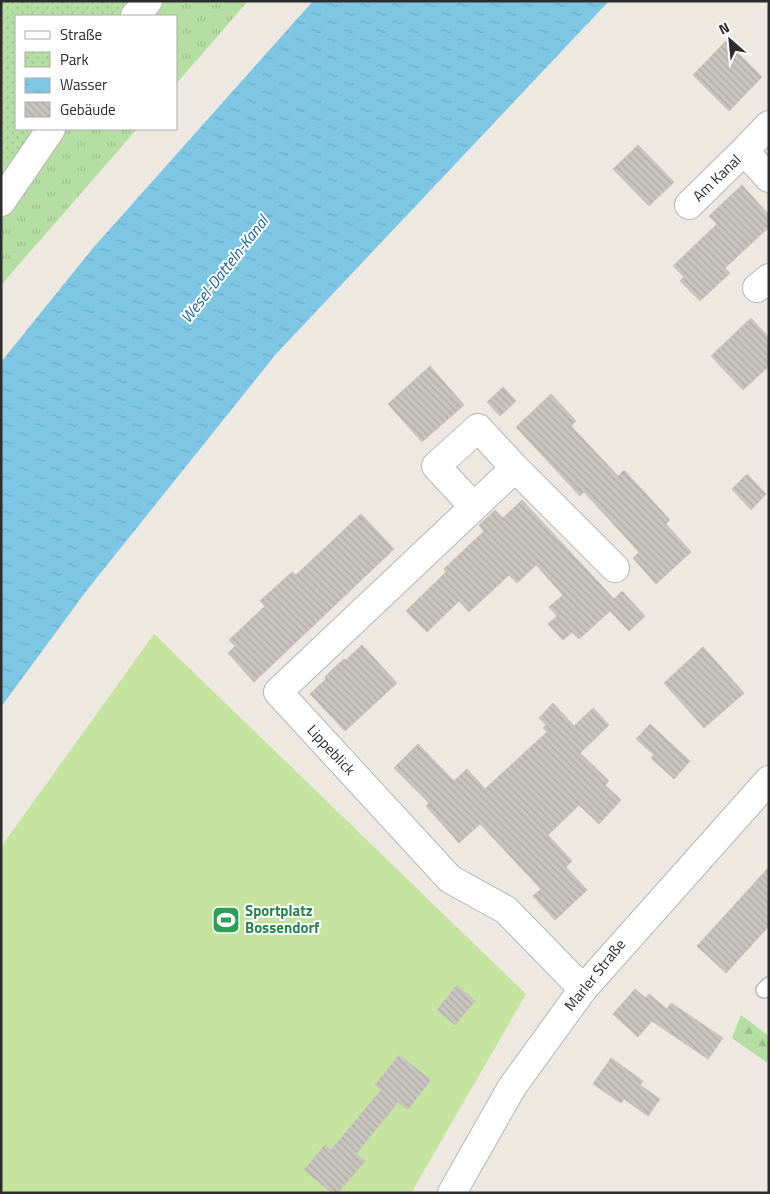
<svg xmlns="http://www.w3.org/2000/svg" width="770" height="1194" font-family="'Titillium Web',sans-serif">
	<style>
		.grass { fill: url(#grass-tufts) }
		.forest { fill: url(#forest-firs) }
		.park { fill: url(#park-dots) }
		.pitch { fill: #c5e49f }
		.water { fill: url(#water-ripples) }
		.building { fill: url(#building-back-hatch); stroke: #c8c3ba }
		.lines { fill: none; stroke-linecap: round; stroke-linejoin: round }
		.lane-casing { stroke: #b4b6be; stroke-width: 18 }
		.street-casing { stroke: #b4b6be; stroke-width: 30 }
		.secondary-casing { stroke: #b4b6be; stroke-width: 30 }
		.lane { stroke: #fff; stroke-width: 15 }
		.street { stroke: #fff; stroke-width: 28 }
		.secondary { stroke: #fff; stroke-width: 28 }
		.labels { text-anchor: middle; stroke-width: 4; stroke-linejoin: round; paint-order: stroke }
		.street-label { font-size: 15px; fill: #2c2c2c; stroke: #fff }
		.leisure-label { font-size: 15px; font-weight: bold; fill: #27864d; stroke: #fff; text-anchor: start }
		.water-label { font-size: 16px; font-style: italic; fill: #1a6793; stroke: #fff }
	</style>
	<defs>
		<pattern id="grass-tufts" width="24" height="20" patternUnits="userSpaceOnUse" patternTransform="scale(1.25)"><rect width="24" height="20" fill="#b5dea2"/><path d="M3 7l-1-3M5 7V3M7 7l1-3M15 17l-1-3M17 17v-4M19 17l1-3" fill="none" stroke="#9cbf8c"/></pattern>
		<pattern id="forest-firs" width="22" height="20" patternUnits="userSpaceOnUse" patternTransform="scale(1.25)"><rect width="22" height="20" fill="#b5dea2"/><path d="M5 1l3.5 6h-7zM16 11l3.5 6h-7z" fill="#9cbf8c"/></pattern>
		<pattern id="park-dots" width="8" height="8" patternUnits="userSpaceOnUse" patternTransform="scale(1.25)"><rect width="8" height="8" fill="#b5dea2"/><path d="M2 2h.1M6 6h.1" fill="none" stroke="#9cbf8c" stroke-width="1.8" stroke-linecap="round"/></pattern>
		<pattern id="water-ripples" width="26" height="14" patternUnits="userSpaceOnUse" patternTransform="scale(1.25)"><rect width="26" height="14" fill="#7ec7e4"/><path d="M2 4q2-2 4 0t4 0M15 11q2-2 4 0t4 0" fill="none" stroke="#6dabc4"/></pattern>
		<pattern id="building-back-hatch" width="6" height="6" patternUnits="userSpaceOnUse" patternTransform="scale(1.25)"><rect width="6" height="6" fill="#c8c4bf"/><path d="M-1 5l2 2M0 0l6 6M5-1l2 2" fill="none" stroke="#aca9a4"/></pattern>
	</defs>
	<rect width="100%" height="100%" fill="#ede8e0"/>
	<!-- grass -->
	<path class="grass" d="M159,1h89l-72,83v-68h-30z
		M60,129h77l-136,156v-65z"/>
	<!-- forest -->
	<path class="forest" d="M741,1015l28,21v28l-37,-26z"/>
	<!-- park -->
	<path class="park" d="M1,1h138l-12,15h-111v113h29l-44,66z"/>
	<!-- pitch -->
	<path class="pitch" d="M154,634l372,360 -115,199h-410v-346z"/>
	<!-- water -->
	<path class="water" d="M313,1h296l-333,353 -189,236 -86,117v-345l92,-114z"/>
	<!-- building -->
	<path class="building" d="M726,41l36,36 -33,34 -36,-36z
		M638,145l36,37 -25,24 -36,-37z
		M742,185l27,30v12l-44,41 5,5 -30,28 -20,-20 4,-4 -11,-11 44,-42 -8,-8z
		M751,318l18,20v28l-26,24 -32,-34z
		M430,366l34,39 -42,37 -34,-38z
		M503,387l13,14 -16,15 -13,-14z
		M551,394l25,27 -5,5 47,50 6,-6 46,50 -4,4 25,28 -35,32 -23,-26 6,-6 -55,-60 -4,4 -64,-69z
		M747,474l19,20 -15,16 -19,-21z
		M522,500l92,99 8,-8 23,25 -16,15 -19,-20 -31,28 -7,-7 -9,8 -15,-16 9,-8 -8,-9 14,-12 -27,-30 -19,18 -8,-8 -40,37 -10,-11 -32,31 -21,-21 40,-39 -2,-3 40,-38 -5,-6 16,-15 8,8z
		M361,514l33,35 -140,133 -26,-29 7,-7 -6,-6 36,-34 -5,-5 32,-29 4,3z
		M362,645l35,38 -52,48 -35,-37 16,-15 -1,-2 9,-9 10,-9 2,1z
		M703,647l41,46 -40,35 -40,-45z
		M553,703l21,23 19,-18 16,17 -29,28 29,28 -4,4 16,15 -22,24 -20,-19 -31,30 24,26 -6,6 21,23 -32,30 -22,-24 8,-7 -61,-65 -21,19 -33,-37 3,-3 -35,-35 24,-24 36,37 13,-12 18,20 62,-57 -4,-4 3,-3 -7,-7z
		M650,724l40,37 -16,18 -23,-21 3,-3 -18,-16z
		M769,867v59l-43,47 -29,-27z
		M457,985l18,16 -20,24 -18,-15z
		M635,989l11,9 3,-4 18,15 4,-6 52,35 -15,21 -56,-38 -14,16 -25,-23z
		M399,1055l32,25 -23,29 -10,-7 -42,52 9,7 -27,32h-6l-28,-23 21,-25 6,5 50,-60 -6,-5z
		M611,1058l32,23 -3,4 20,14 -12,17 -24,-17 -3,4 -28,-19z"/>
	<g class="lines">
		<defs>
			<path id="lane" d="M764,990l5,-5"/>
			<path id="street" d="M135,16l13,-15
				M769,125l-25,26 25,27
				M1,202l50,-73
				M689,205l55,-54
				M757,288l12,-10
				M473,506l-37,-40 42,-38 37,40
				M583,989l-77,-79 -56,-31 -172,-187 237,-224 100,100"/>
			<path id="secondary" d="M452,1193l60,-106 71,-98 186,-209"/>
		</defs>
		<!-- lane casing -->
		<use href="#lane" class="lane-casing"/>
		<!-- street casing -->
		<use href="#street" class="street-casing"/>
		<!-- secondary casing -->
		<use href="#secondary" class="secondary-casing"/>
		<!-- lane -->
		<use href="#lane" class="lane"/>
		<!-- street -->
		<use href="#street" class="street"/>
		<!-- secondary -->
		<use href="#secondary" class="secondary"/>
	</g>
	<!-- icons -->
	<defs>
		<symbol id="stadium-square" viewBox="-11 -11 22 22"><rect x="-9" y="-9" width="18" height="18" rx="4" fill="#2e9e5b" stroke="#fff"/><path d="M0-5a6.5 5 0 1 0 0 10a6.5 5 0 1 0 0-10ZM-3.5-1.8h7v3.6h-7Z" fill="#fff"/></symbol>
	</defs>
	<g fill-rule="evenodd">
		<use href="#stadium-square" x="210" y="904" width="32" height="32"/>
	</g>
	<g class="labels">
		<!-- street labels -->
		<g class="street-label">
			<text transform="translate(717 178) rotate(-44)" y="5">Am Kanal</text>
			<text transform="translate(331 750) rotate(47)" y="5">Lippeblick</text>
			<text transform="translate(595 975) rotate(-51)" y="5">Marler Straße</text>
		</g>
		<!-- leisure labels -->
		<g class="leisure-label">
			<text x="245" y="916">Sportplatz<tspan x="245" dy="17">Bossendorf</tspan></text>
		</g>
		<!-- water labels -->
		<g class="water-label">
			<text transform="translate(224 269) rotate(-52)" y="6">Wesel-Datteln-Kanal</text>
		</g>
	</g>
	<!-- border -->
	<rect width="770" height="1194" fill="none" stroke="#2c2c2c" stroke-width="5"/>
	<!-- legend -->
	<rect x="15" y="15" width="162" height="115" fill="#ffffff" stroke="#ababab"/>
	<rect x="25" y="31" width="25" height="8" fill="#ffffff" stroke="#ababab"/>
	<text x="60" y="40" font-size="15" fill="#2c2c2c">Straße</text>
	<rect x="25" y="52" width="25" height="15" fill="url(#park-dots)" stroke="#ababab"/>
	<text x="60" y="65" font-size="15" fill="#2c2c2c">Park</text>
	<rect x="25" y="78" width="25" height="15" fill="url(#water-ripples)" stroke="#ababab"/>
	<text x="60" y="90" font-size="15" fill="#2c2c2c">Wasser</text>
	<rect x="25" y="102" width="25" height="15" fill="url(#building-back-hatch)" stroke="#ababab"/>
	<text x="60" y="115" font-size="15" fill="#2c2c2c">Gebäude</text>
	<!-- north arrow -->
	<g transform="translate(730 40) rotate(333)" stroke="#ffffff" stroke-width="4" paint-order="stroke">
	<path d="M0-4L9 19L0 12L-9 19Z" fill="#2c2c2c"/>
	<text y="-8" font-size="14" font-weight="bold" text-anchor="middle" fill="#2c2c2c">N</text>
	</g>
</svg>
